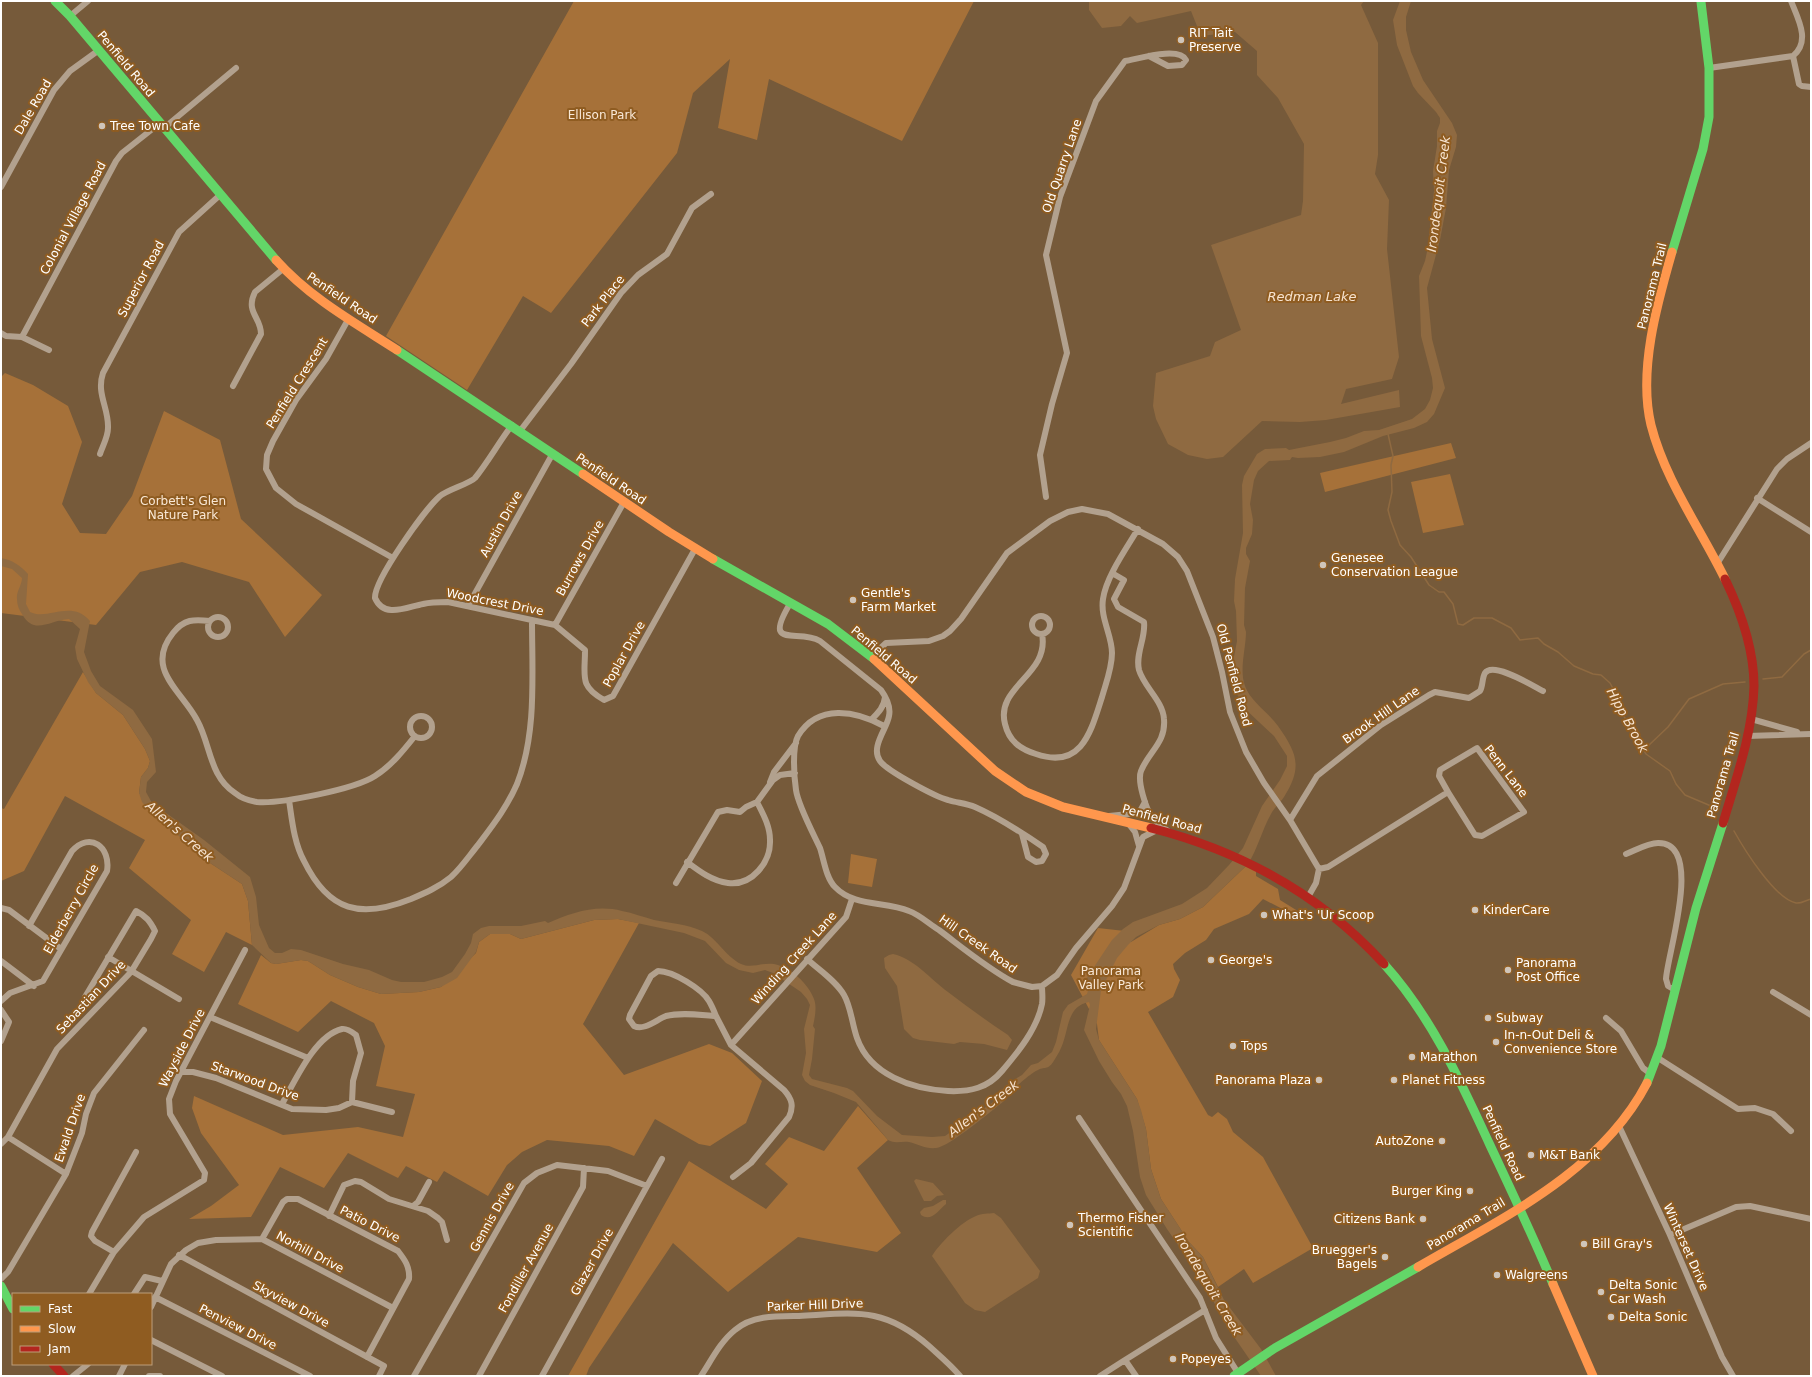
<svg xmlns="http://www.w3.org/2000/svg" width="1812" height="1377" font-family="'DejaVu Sans',sans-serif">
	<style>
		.green { fill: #a67139 }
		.water { fill: #8f6a41 }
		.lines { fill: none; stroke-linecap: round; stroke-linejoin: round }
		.stream { stroke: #8f6a41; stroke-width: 1.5 }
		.street { stroke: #b2a18e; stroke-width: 6 }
		.fast { stroke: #63d668; stroke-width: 9 }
		.slow { stroke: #ff974d; stroke-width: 9 }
		.jam { stroke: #b3261e; stroke-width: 9 }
		.poi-dot { fill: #cfc5ba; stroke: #8f5c21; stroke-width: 1.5 }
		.labels { text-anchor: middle; stroke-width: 4; stroke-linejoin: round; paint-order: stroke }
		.poi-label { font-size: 12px; fill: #fff; stroke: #8f5c21; text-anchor: start }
		.street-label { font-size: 12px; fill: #fff; stroke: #8f5c21 }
		.park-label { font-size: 12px; fill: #f9e8d6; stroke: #8f5c21 }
		.water-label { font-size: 13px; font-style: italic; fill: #f7e4d1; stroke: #8f5c21 }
	</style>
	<rect width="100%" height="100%" fill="#765a3a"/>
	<!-- green -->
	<path class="green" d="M574,1h400l-72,140 -133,-62 -12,61 -39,-12 12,-69 -37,34 -16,60 -126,160 -28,-17 -56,94 -81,-54z
		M5,373l28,12 35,21 14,36 -20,62 18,29 26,1 26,-38 32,-85 56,29 21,79 81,76 -37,42 -36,-55 -67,-20 -42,10 -44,53 -95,-12v-236z
		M1451,443l5,15 -131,34 -5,-19z
		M1450,474l14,51 -41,8 -12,-51z
		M83,672l13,21 27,22 22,34 5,12 -2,7 -7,9 -2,16 65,66 38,25 6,17 4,44 -26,-13 -22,40 -32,-18 19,-34 -62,-52 16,-28 -80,-44 -41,75 -23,10v-73l3,1z
		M851,854l26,5 -5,28 -24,-4z
		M1246,866l10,5v5l22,13 2,11 21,13 -7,2 -31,-16 -14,15 -35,15 -8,11 -21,13 -12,11 1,5 6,11 -7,17 -25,15 60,103 4,2 6,-5 9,7 6,13 30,25 50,91 -60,35 -9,-14 -26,18 -15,-30 -14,-15 -28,-43 -10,-30 -5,-40 -9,-30 -38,-59 -2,-16 -26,-49 27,-47 27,3 6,11 28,-17 21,-6 23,-12z
		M618,919l21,4 -56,101 41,51 85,-31 23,9 30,28 -16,42 -36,23 -11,-2 -44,-25 -21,37 -25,-10 -62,-6 -25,12 -15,13 -19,31 -44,-25 -7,11 -31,-16 -8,12 -50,-25 -24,35 -44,-21 -29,50 -62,2 22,-13 28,-21 -38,-52 -9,-25 2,-12 89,39 75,-8 45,10 12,-43 -39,-8 9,-40 -11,-23 -43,-22 -33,31 -60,-28 23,-49 10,8 5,1 25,-4 7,1 22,14 28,12 23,7 38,-2 22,-5 35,-34 3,-11 11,-8h20l11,5 73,-19z
		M858,1106l30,34 -31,28 44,65 -24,19 -79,-15 -70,55 -55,-49 -84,125 -3,8h-18l121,-215 77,48 22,-25 -23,-20 24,-27 35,14z"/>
	<!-- water -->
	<path class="water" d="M1089,1h275l-3,4 17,38v112l-3,19 14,26 -2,49 12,108 -7,22 -46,10 -5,15 58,-14 1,17 -74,13 -26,2 -38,-1 -39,36 -16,2 -19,-4 -20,-11 -12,-25 -3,-13 3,-33 54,-17 5,-14 26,-12 -30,-85 90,-30 2,-14 1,-57 -26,-46 -21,-23v-24l-22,-19 -34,4 -10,-25 -54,12 -7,-7 -9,10 -19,2 -13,-18z
		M1400,1h11l-5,16v13l5,22 12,28 29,43 5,12 -1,12 -7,23 -3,38 -6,32 -13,48 5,51 13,49 -11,26 -7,8 -13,6 -31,8 -39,16 -24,5 -22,1 -6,-1 -2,3 -21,1 -11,10 -4,9 -4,24 3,16 -1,14 -6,14v6l4,7 -5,27 -1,37 2,7c0,16 -7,38 -1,54 6,16 23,26 33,40 19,27 25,41 6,71 -4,6 -10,11 -13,17 -9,16 -13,34 -23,50l-45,43 -23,12 -21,6 -23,12 -8,8 -11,13 -16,32 -5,39 3,11 38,59 4,11 5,19 5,40 10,30 28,43 14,15 21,43 37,49 15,27h-15l-33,-48 -29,-53 -32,-46 -21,-34 -6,-18 -7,-46 -6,-25 -6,-12 -9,-12 -13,-21 -15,-31 6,-25 -1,-3c-21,4 -20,24 -26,41 -2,6 -5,11 -8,16 -7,12 -9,7 -17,11 -9,4 -30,23 -34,31 -13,10 -55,46 -68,47 -11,1 -18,-4 -27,-6 -8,-1 -14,2 -21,-2l-32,-38 -22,-9 -24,-8 -5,-4 -3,-6 4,-22 -2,-24 6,-24 -3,-6 -6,-7 -28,-19 -8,-3 -12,3 -14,-3 -13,-7 -21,-22 -21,-8 -66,-14 -24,1 -73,19 -11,-5h-20l-11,8 -3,10 -19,26 -16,9 -22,5 -38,2 -23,-7 -28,-12 -22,-14 -7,-1 -25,4 -5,-1 -19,-18 -4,-44 -6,-17 -38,-25 -15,-15 -32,-25 -15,-17 -3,-9 2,-16 7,-9 2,-7 -5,-12 -22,-34 -27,-22 -8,-11 -11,-23 -2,-12 5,-18 -11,-10c-19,1 -35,17 -47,-5 -3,-4 -5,-9 -5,-15 -1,-7 5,-14 5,-21l-10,-9 -11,-3v-8c11,2 19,7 27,16l-2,30 4,8c18,9 41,-13 60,9l-6,31 7,19 9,15 33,24 19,29 4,33 -9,10 -1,10 6,11 52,37 46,37 6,20 3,28 10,23 6,5h7l9,-4 10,1 42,14 26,6 23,10 9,2h23l18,-5 10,-5 13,-18 6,-11 2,-9 8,-6 8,-2h32l24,-5 3,2c23,-10 48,-19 74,-12 11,2 21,6 32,9 15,3 33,4 48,11 15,7 23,25 39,33 11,5 21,-2 33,0 16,3 34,19 40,35 3,8 1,18 -1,27l2,3 -3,30 -3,16 3,4 35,9 6,3 24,25 25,19 30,2 13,-1 51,-36 7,-11 9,-8 10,-6 9,-10 7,-2 14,-11 4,-10 7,-30 5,-7 19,-11 2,-7 -3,-8 26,-39 11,-11 10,-7 49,-18 25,-16 22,-23 14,-17 19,-42 18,-26 7,-14v-10l-13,-20 -31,-29 -6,-13 -3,-12v-25l3,-16 -1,-30 -2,-10 1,-22 8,-46 -1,-48 2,-9 13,-22 8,-5 21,-1 3,2 41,-8 16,-4 18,-7 15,-1 33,-11 13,-10 5,-9 3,-12 -1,-10 -11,-42 -2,-60 6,-15 3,-14 6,-56 -1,-20 4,-25v-15l3,-8v-5l-4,-6 -18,-19 -5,-7 -16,-41 -4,-25z
		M893,954c22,5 37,25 55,38 20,15 40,30 60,43l4,5 -5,10 -23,-6 -24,-2 -6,2 -34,-4 -7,-2 -9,-9 -7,-43 -12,-18 -1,-10 5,-3z
		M916,1179l17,4 11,12 -7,1 -6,5h-7l-10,-20z
		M943,1200h3v4c-8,7 -15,18 -25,11l-1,-3 4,-4 9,-2z
		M994,1213l7,5 39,53 -2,7 -53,34 -10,-2 -10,-7 -33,-47c7,-12 30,-35 44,-40 6,-3 12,-2 18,-3z"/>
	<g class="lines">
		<!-- stream -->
		<path class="stream" d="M1388,434l5,22 -2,9 1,27 -4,18 3,11 9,24 11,12 18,28 10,7h5l9,12 5,20 5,1 11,-7h18l19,10 9,12 18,-2 6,6 14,8 16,14 19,8 8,1 9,8 6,11 4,16 8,13 6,3 6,11 3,12 3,5 24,17 6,13 9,11 26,11
			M1763,679l19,-2 22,-23 7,-4
			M1643,749l5,-3 20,-19 21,-28 34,-15 22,-2
			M1734,831c10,18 41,68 62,72 5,1 10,-3 15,-4"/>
		<!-- street -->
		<path class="street" d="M70,16l18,-15
			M1793,56l6,28 3,2 9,1
			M1709,68l84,-12c18,-15 5,-37 -2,-55
			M164,128l72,-60
			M1,187l53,-97 16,-19 29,-21
			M349,318l-23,41 -30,41 -23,41 -6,14 -1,14 10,19 20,16 97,54
			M1,333l5,3 16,1 27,13
			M22,337l94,-176 6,-8 38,-30
			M233,386l28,-52c0,-17 -16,-22 -6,-42l28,-23
			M512,425c-13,17 -24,37 -37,53 -6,6 -26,11 -35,18 -15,13 -66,84 -65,102 9,21 32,9 48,6 8,-2 16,-2 25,-2l107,23 30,25c0,27 -6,36 19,50l9,-4 82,-147
			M520,431l51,-67 50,-71 17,-18 29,-21 25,-46 19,-14
			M100,454c3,-9 8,-17 8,-26 1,-20 -12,-34 -5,-55l76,-141 41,-37
			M1046,497l-6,-42 12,-51 15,-51 -21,-98 14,-58 36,-96 29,-40c13,-2 54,-15 61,-1l-4,5 -14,1 -19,-10
			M1757,498l54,34
			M1717,564l60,-95 10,-10 24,-16
			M1112,573l12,7 -10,19 4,8 26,15c2,16 -9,32 -5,48 5,17 24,31 25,49 2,24 -15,32 -23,52 -4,10 5,38 11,46 4,6 11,10 16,14
			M791,602c-30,49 7,26 29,39l61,49c5,7 10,17 8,26 -2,13 -19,31 -9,45 7,10 56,36 68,39 9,3 18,3 27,7 23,10 46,25 68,40l3,7 -4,7 -6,1 -8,-5 -6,-23
			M468,606l85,-153
			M1032 625a9 9 0 1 1 18 0a9 9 0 1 1-18 0Z
			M208 627a10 10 0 1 1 20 0a10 10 0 1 1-20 0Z
			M210,621c-16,-2 -26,-2 -37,12 -29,36 9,58 24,87 14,25 12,56 38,73 6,5 15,8 22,9 24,2 98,-13 118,-26 16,-10 28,-25 40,-40
			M555,625l69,-123
			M1042,634c8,41 -47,52 -37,90 4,17 15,25 31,30 46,16 55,-23 66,-57 4,-14 10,-29 10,-44 0,-18 -12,-35 -9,-54 3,-22 23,-50 35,-70
			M871,657l15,-14 43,-2 14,-5 7,-5 11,-12 46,-66 43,-32 18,-9 14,-3 26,5 55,30 15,13 9,14 26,66 9,35 8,40 16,40 18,31 26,37 29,49 -3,14 -8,14
			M410 727a11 11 0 1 1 22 0a11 11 0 1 1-22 0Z
			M1751,719l46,13
			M871,720c8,-8 13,-13 14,-23
			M884,726c-28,-15 -66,-23 -86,10 -6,11 -4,41 -2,54 2,15 17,43 24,58 4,12 6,30 15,39 19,20 50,14 74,24 11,4 20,13 30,19 24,18 48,38 74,52l19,5 10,-1 15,-11 19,-27 36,-42 12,-18 19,-51 14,-7
			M1747,736l64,-2
			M770,782l4,-10 22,-29
			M289,800c3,20 5,43 15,61 25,51 57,58 107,38 14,-6 28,-12 40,-22 10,-9 18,-21 27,-32 15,-20 29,-38 39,-61 20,-51 15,-110 15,-164
			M1109,816l30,-3 6,-11
			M1290,820l27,-44 64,-51 48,-30 6,-3 34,6 11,-7c3,-5 2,-13 5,-18 8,-12 48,13 58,18
			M1128,823l7,9 4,14
			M1626,854c10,-4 22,-11 32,-11 47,-1 9,112 8,136l2,7 7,4
			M687,862c12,9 25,19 41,21 24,3 43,-21 42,-43 0,-14 -7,-26 -13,-38
			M1319,869l9,-2 120,-75 27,43 7,1 42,-24 -47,-64 -37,22 -1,6 9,16
			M676,883l42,-71 9,-2 13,2 6,-5 11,-5 16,-22 7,-5 15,-2
			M1,908l8,2 52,39
			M108,957l71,42
			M807,959c12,11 29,22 37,36 7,12 8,29 13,43 13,37 55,51 91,53 22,1 40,-3 54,-20 16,-19 35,-42 40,-67 1,-6 0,-12 0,-18
			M1,961l33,25
			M658,971c15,0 44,18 51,30 3,5 5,10 7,15 -16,-1 -35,-4 -50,0 -10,4 -22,15 -32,10l-5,-7 1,-4 21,-39z
			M1773,992l38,23
			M1,1001l9,-8 33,-12 64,-110c4,-24 -17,-40 -35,-20l-43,75
			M1,1010l8,12 -8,19
			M716,1016l15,29 53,45c8,9 10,16 5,27l-38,46 -18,14
			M210,1017l98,41
			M1606,1018l15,13 22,37 8,6
			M731,1045l115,-128 6,-18
			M1658,1058l80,51 17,-1 18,6 18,17
			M181,1072h12l23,6 76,31 34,1 13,-2 13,-6 40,10
			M282,1104c12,-21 33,-69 60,-75 5,-1 10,3 14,6l5,18 -8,28 -1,21
			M1079,1118l121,180 16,40 22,35
			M1619,1126l51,109 52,122 11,19
			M8,1137l58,37
			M1,1144l7,-7 49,-88 74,-77 20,-33 4,-8c-5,-10 -9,-15 -19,-20l-51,86
			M413,1206l5,-4 11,-20
			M329,1216l15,-31 11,-4 6,1 28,17 39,12 10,7 4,4 5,18
			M1670,1235l66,-28 14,-1 61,13
			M262,1239l21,-37 4,-3h11l100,52c7,9 12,16 11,28l-42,78
			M114,1252l-19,-11 -4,-5 1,-4 44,-80
			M179,1255l205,111 -5,10
			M1,1279l7,-7 58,-98 16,-41 4,-19 8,-21 50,-63
			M89,1294l25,-42 30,-35 60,-37 1,-7 -35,-59 -1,-15 7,-18 69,-131
			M134,1294l11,-17 17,4
			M155,1297l155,79
			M151,1307l20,-43 15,-14 12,-7 18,-3 46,-1 131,69
			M151,1340l71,36
			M1125,1360l80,-50
			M73,1376l15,-12
			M119,1376l6,-12
			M149,1376h11
			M414,1376l110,-193 13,-10 20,-8 51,6 39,15
			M479,1376l104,-189 1,-19
			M542,1376l120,-217
			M701,1376c10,-15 19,-34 34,-46 17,-15 42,-14 64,-14 56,-3 84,-10 130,30 11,10 22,19 31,30
			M1100,1376l25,-16 11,16"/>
		<!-- fast -->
		<path class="fast" d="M55,1l15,15 206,244
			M1672,252l31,-103 6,-32v-49l-8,-66
			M397,350l186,124
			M713,559l115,65 46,35
			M1384,964c47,52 76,116 105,179 22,47 44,93 64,141
			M1647,1083l14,-37 35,-138 27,-85
			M1,1286l12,23
			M1234,1376l41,-28 143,-81"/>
		<!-- slow -->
		<path class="slow" d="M1672,252c-15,52 -34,119 -21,173 14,55 49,103 74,154
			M276,260c34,38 79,63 121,90
			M583,474l86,58 44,27
			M874,659l121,112 31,21 37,15 88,21
			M1418,1267c84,-49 182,-94 229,-184
			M1553,1284l40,92"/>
		<!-- jam -->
		<path class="jam" d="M1723,823c13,-44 30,-91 31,-137 0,-37 -13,-74 -29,-107
			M1151,828c90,23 170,67 233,136
			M53,1364l11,12"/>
	</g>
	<!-- markers -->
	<g class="poi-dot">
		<circle cx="1181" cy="40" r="4"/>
		<circle cx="102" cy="126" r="4"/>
		<circle cx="1323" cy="565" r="4"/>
		<circle cx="853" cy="600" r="4"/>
		<circle cx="1475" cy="910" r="4"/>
		<circle cx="1264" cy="915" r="4"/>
		<circle cx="1211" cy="960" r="4"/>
		<circle cx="1508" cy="970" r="4"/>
		<circle cx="1488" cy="1018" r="4"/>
		<circle cx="1496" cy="1042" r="4"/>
		<circle cx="1233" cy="1046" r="4"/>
		<circle cx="1412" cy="1057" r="4"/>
		<circle cx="1319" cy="1080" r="4"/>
		<circle cx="1394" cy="1080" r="4"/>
		<circle cx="1442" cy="1141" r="4"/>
		<circle cx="1531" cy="1155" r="4"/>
		<circle cx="1470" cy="1191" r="4"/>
		<circle cx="1423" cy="1219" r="4"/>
		<circle cx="1070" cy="1225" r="4"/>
		<circle cx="1584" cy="1244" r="4"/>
		<circle cx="1385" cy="1257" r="4"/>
		<circle cx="1497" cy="1275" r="4"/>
		<circle cx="1601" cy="1292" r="4"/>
		<circle cx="1611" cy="1317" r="4"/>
		<circle cx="1173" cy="1359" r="4"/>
	</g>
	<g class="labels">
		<!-- poi labels -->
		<g class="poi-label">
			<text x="1189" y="37">RIT Tait<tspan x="1189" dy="14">Preserve</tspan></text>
			<text x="110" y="130">Tree Town Cafe</text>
			<text x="1331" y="562">Genesee<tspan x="1331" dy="14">Conservation League</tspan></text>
			<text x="861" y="597">Gentle's<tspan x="861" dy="14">Farm Market</tspan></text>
			<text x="1483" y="914">KinderCare</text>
			<text x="1272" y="919">What's 'Ur Scoop</text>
			<text x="1219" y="964">George's</text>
			<text x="1516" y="967">Panorama<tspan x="1516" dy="14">Post Office</tspan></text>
			<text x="1496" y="1022">Subway</text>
			<text x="1504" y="1039">In-n-Out Deli &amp;<tspan x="1504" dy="14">Convenience Store</tspan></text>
			<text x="1241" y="1050">Tops</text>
			<text x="1420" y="1061">Marathon</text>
			<text x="1311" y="1084" text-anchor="end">Panorama Plaza</text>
			<text x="1402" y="1084">Planet Fitness</text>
			<text x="1434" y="1145" text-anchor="end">AutoZone</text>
			<text x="1539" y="1159">M&amp;T Bank</text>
			<text x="1462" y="1195" text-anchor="end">Burger King</text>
			<text x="1078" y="1222">Thermo Fisher<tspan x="1078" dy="14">Scientific</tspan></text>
			<text x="1415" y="1223" text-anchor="end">Citizens Bank</text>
			<text x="1592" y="1248">Bill Gray's</text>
			<text x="1377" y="1254" text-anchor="end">Bruegger's<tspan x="1377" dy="14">Bagels</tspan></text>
			<text x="1505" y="1279">Walgreens</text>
			<text x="1609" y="1289">Delta Sonic<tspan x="1609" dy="14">Car Wash</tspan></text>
			<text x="1619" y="1321">Delta Sonic</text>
			<text x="1181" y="1363">Popeyes</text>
		</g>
		<!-- street labels -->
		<g class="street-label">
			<text transform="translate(126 64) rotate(50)" y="4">Penfield Road</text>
			<text transform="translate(33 107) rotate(-60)" y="4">Dale Road</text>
			<text transform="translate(1062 166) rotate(-71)" y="4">Old Quarry Lane</text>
			<text transform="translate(73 218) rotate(-62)" y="4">Colonial Village Road</text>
			<text transform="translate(141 279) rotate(-62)" y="4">Superior Road</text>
			<text transform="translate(1652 286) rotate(-76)" y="4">Panorama Trail</text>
			<text transform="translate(342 298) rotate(34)" y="4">Penfield Road</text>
			<text transform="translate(603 301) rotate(-52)" y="4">Park Place</text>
			<text transform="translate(297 383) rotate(-58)" y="4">Penfield Crescent</text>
			<text transform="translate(611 479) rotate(34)" y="4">Penfield Road</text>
			<text transform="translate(501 524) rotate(-61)" y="4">Austin Drive</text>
			<text transform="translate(580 558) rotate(-61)" y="4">Burrows Drive</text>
			<text transform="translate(495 602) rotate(11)" y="4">Woodcrest Drive</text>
			<text transform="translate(624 654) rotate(-61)" y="4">Poplar Drive</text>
			<text transform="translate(884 655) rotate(40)" y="4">Penfield Road</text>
			<text transform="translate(1234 675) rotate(75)" y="4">Old Penfield Road</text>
			<text transform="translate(1381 715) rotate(-35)" y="4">Brook Hill Lane</text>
			<text transform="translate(1506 771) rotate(52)" y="4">Penn Lane</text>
			<text transform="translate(1723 775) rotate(-74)" y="4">Panorama Trail</text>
			<text transform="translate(1162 819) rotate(15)" y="4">Penfield Road</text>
			<text transform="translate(71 909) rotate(-61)" y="4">Elderberry Circle</text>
			<text transform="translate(978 944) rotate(35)" y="4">Hill Creek Road</text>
			<text transform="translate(794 958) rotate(-48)" y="4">Winding Creek Lane</text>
			<text transform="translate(91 997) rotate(-47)" y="4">Sebastian Drive</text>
			<text transform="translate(182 1048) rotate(-63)" y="4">Wayside Drive</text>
			<text transform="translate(255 1081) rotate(20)" y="4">Starwood Drive</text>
			<text transform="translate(70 1128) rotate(-71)" y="4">Ewald Drive</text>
			<text transform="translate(1503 1143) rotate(65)" y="4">Penfield Road</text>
			<text transform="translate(492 1217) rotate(-61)" y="4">Gennis Drive</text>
			<text transform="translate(370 1224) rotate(27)" y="4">Patio Drive</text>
			<text transform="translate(1466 1224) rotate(-31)" y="4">Panorama Trail</text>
			<text transform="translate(1686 1247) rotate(66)" y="4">Winterset Drive</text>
			<text transform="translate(310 1252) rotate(28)" y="4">Norhill Drive</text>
			<text transform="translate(592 1262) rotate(-61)" y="4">Glazer Drive</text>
			<text transform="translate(526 1268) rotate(-61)" y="4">Fondiller Avenue</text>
			<text transform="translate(291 1304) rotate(28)" y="4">Skyview Drive</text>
			<text transform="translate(815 1305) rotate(-2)" y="4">Parker Hill Drive</text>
			<text transform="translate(238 1327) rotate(27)" y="4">Penview Drive</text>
		</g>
		<!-- park labels -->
		<g class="park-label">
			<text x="602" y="119">Ellison Park</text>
			<text x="183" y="505">Corbett's Glen<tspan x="183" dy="14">Nature Park</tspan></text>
			<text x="1111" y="975">Panorama<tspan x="1111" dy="14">Valley Park</tspan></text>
		</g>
		<!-- water labels -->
		<g class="water-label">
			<text transform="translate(1438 194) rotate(-83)" y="5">Irondequoit Creek</text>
			<text x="1312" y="301">Redman Lake</text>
			<text transform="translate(1628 720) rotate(61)" y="5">Hipp Brook</text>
			<text transform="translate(180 831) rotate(41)" y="5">Allen's Creek</text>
			<text transform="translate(983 1108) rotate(-37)" y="5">Allen's Creek</text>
			<text transform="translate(1209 1284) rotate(59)" y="5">Irondequoit Creek</text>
		</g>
	</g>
	<!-- border -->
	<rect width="1812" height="1377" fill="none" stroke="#ffffff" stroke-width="4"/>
	<!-- legend -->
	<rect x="12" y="1293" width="140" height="72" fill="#8f5c21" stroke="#bc9d7a"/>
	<rect x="20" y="1306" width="20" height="6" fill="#63d668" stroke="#bc9d7a"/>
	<text x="48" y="1313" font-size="12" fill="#ffffff">Fast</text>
	<rect x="20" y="1326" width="20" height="6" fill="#ff974d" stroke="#bc9d7a"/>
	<text x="48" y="1333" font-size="12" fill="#ffffff">Slow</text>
	<rect x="20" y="1346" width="20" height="6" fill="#b3261e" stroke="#bc9d7a"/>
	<text x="48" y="1353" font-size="12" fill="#ffffff">Jam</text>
</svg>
